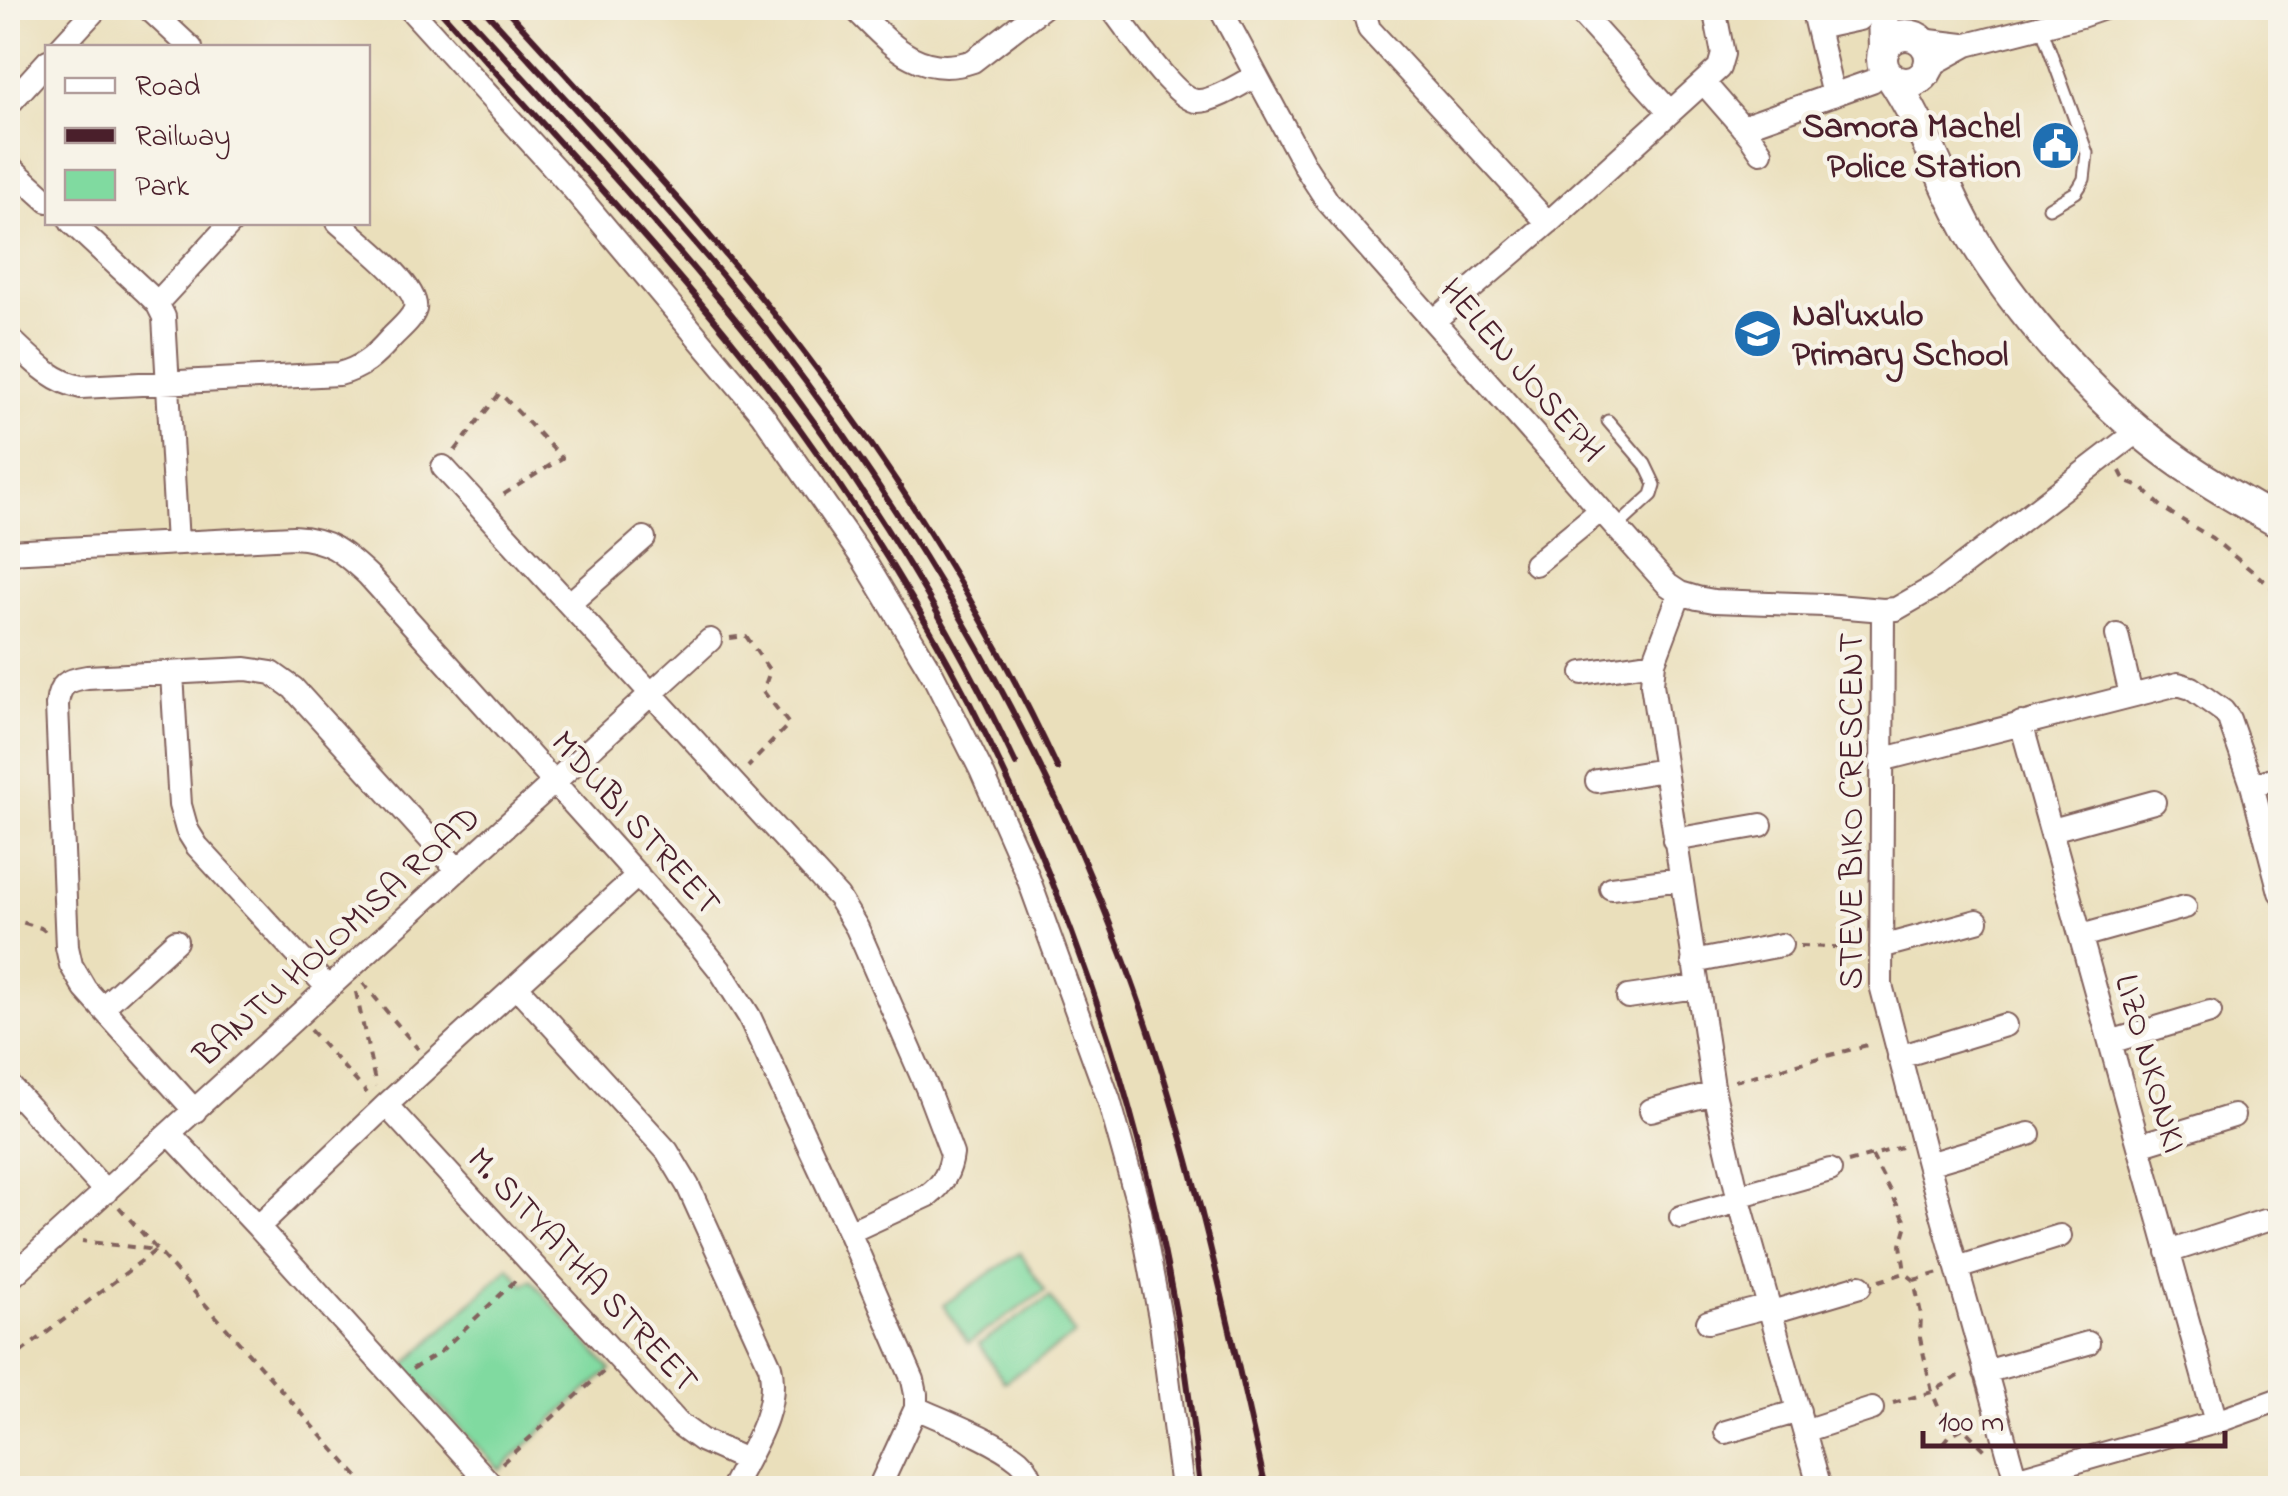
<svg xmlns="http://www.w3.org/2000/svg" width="2288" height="1496" font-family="'Indie Flower',sans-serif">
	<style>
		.green { fill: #80daa0; stroke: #657c66; stroke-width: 2.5 }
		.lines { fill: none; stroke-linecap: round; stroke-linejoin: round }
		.lane-casing { stroke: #82625d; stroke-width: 15 }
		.street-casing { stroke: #82625d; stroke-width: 26 }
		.secondary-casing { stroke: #82625d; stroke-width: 34 }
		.path { stroke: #82625d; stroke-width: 4; stroke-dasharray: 8 8; stroke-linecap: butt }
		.lane { stroke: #fff; stroke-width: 11 }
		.street { stroke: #fff; stroke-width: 22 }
		.secondary { stroke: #fff; stroke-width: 30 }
		.rail { stroke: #4a1f2b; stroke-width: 6 }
		.labels { text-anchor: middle; stroke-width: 9; stroke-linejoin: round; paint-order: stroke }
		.poi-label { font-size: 35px; font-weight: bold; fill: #4a1f2b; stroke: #f7f3e8; text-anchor: end }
		.street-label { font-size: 35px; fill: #4a1f2b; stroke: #f7f3e8 }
	</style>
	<rect width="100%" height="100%" fill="#f7f3e8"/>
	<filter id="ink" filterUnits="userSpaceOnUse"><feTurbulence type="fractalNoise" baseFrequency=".01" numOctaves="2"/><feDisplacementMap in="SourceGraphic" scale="20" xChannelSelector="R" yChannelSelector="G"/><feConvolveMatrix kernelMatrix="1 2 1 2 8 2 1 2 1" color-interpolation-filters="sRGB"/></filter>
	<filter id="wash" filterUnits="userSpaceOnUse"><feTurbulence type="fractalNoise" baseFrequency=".0048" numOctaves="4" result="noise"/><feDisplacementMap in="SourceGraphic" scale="40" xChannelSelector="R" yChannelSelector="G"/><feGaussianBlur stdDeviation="2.25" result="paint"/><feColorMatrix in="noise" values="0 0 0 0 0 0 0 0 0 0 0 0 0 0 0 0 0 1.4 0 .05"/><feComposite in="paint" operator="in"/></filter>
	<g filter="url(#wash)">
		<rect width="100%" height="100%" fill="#eadfbb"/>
		<!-- green -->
		<path class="green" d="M1020,1253l25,38 -77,52 -25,-38z
			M509,1267l15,18 7,-5 80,90 -33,27 -78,73 -97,-103z
			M1050,1297l25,38 -71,47 -25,-38z"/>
	</g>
	<g filter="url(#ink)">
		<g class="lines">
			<defs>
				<path id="lane" d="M2041,26l46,127 -3,26 -4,7 -4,6 -27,16
					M1608,421l37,43 10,21 -3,10 -36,33"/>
				<path id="street" d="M148,8l43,40
					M409,8l159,175 194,231 103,148 68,113 48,95 45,102 83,228 31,111 21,112 21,165
					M854,8c35,34 64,72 119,53l69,-53
					M1111,8c15,19 64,92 86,93 16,1 44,-17 58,-25
					M1220,8l86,160 22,34 320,361 20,22 12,8 17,5 17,3 110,4 59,5 13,-1 40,-23 203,-156
					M1363,8l6,21 179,194
					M1576,8l94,104
					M1812,8l21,87
					M1817,28l42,-9
					M1921,40l42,5
					M60,48l37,-40
					M1929,66l38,-21 114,-29 23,-8
					M1704,83l46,53 11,16
					M8,105l40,-44
					M1742,127l130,-46
					M8,165l40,36
					M71,222l76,71 10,10 7,14 13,226
					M157,303l75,-81
					M1435,320l113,-97 171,-155 4,-14 -9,-46
					M8,337c22,20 42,44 73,50l258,-13c23,-6 35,-17 51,-35 7,-8 22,-19 25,-30 5,-23 -60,-71 -77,-87
					M443,467l395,430 19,31 70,160 25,66c-2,18 -9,30 -23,41l-80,37
					M8,552l285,-15c36,2 50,15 75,38l331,369 21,26 29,46 100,216 64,148 3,14v14l-37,80
					M1535,564l66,-54
					M1680,593l-26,69 -2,22 62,409 24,103 82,292
					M569,604l75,-66
					M1883,610l-2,375 47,179 90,324
					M2117,635l14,60
					M1583,673l71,-11
					M172,674l8,131 7,25 10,16 131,142
					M2021,723l195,699
					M1881,760l297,-76 13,4 32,23 6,8 23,66 28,107
					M1597,781l67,-11
					M2252,785l28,-8
					M2052,830l102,-28
					M1674,840l87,-15
					M1611,888l70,-9
					M2081,936l104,-29
					M1881,947l96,-26
					M1693,962l88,-17
					M517,987l150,164 21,35 82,180c10,44 -19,84 -38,122
					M1628,997l68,-10
					M102,1008l74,-67
					M2110,1042l100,-30
					M1899,1057l106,-32
					M8,1084l98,108
					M386,1105l293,319 22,16 45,20
					M1651,1110l63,-17
					M195,1111l-110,-122 -14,-24 -4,-18 -10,-242c2,-21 10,-25 30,-28l159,-8 26,4 21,15 165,182
					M170,1134l88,93
					M2139,1145l94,-29
					M1928,1164l101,-30
					M1738,1196l92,-26
					M1681,1217l59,-16
					M2168,1252l96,-31
					M1957,1268l103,-32
					M8,1280l702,-640
					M1772,1312l88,-26
					M1708,1322l62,-16
					M1985,1372l103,-29
					M916,1408c29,13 79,32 103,52 8,7 13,18 15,28
					M1804,1431l68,-22
					M1726,1432l73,-21
					M2015,1479l201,-57 64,-23
					M8,1486l2,2
					M494,1488l-236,-261 128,-122 252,-230"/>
				<path id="secondary" d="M1883,8l1,42
					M1882 59a24 24 0 1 1 48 0a24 24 0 1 1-48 0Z
					M1891,77c35,51 52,111 83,163 49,81 130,170 208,224 31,21 65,41 98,59"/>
			</defs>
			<!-- lane casing -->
			<use href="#lane" class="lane-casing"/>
			<!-- street casing -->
			<use href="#street" class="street-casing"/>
			<!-- secondary casing -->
			<use href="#secondary" class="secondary-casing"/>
			<!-- path -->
			<path class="path" d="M455,451l45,-58 62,65 -61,38
				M2120,471l5,10 17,7 22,21 48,29 68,56
				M730,638l16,-2 24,35 -7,20 26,33 -41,43
				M8,918l33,10 4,3
				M1800,946l61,2
				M363,983l55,66
				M356,992l20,94
				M310,1030l57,63
				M1735,1081l136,-37
				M1872,1156l35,68 -6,21 4,27
				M1848,1162l53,-15
				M119,1207l249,281
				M1914,1280l25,-7
				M1879,1281l26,-8 9,7 7,34 -1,24 12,54 32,-19
				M8,1362l148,-112 -74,-9
				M412,1369l26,-15 80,-76
				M1893,1403l39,-11 8,19 23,17 22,22
				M1944,1443l6,-8 13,-7
				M502,1463l101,-91"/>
			<!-- lane -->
			<use href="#lane" class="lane"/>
			<!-- street -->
			<use href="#street" class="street"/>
			<!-- secondary -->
			<use href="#secondary" class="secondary"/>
			<!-- rail -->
			<path class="rail" d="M438,8c123,138 253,272 362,421 228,312 363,676 400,1059
				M460,8c102,112 207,224 301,343 100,128 186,266 255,413
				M483,8c96,107 200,214 288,328 145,188 265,393 350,616 66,173 104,356 145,536
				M505,8c103,113 209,226 302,348 98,128 183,267 251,413"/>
		</g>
	</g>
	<!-- icons -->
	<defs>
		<symbol id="civic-disc" viewBox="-11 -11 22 22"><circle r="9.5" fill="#1f6fb2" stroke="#f7f3e8"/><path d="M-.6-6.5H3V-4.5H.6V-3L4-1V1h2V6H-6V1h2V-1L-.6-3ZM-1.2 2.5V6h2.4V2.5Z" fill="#fff"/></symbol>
		<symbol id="school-disc" viewBox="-11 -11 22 22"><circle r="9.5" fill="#1f6fb2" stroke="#f7f3e8"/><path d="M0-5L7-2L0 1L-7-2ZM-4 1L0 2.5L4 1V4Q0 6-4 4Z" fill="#fff"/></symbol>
	</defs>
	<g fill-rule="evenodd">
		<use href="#civic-disc" x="2028" y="118" width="55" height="55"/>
		<use href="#school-disc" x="1730" y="306" width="55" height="55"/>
	</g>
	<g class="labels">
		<!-- poi labels -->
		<g class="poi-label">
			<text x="2021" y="137">Samora Machel<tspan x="2021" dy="40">Police Station</tspan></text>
			<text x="1792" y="325" text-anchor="start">Nal'uxulo<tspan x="1792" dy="40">Primary School</tspan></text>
		</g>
		<!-- street labels -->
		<g class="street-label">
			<text transform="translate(1523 369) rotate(49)" y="12">HELEN JOSEPH</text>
			<text transform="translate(1850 811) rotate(-90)" y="12">STEVE BIKO CRESCENT</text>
			<text transform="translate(637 822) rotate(48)" y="12">MDUBI STREET</text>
			<text transform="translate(336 935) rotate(-42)" y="12">BANTU HOLOMISA ROAD</text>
			<text transform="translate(2152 1063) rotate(74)" y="12">LIZO NKONKI</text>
			<text transform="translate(584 1269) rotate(47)" y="12">M. SITYATHA STREET</text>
		</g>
	</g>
	<!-- margin -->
	<rect width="2288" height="1496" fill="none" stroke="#f7f3e8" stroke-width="40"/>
	<!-- legend -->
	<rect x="45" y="45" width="325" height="180" fill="#f7f3e8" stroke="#b29e9c" stroke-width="2.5"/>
	<rect x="65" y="78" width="50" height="15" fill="#ffffff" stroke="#b29e9c" stroke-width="2.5"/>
	<text x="135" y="95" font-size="30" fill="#4a1f2b">Road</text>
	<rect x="65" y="128" width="50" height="15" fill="#4a1f2b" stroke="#b29e9c" stroke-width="2.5"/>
	<text x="135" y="145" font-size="30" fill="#4a1f2b">Railway</text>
	<rect x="65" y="170" width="50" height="30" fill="#80daa0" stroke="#b29e9c" stroke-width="2.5"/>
	<text x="135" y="195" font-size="30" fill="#4a1f2b">Park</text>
	<!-- scale -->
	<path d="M1923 1431v15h302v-15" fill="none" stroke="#4a1f2b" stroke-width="5"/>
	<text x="1938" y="1431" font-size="30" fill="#4a1f2b" stroke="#f7f3e8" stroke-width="8" paint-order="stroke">100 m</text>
</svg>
